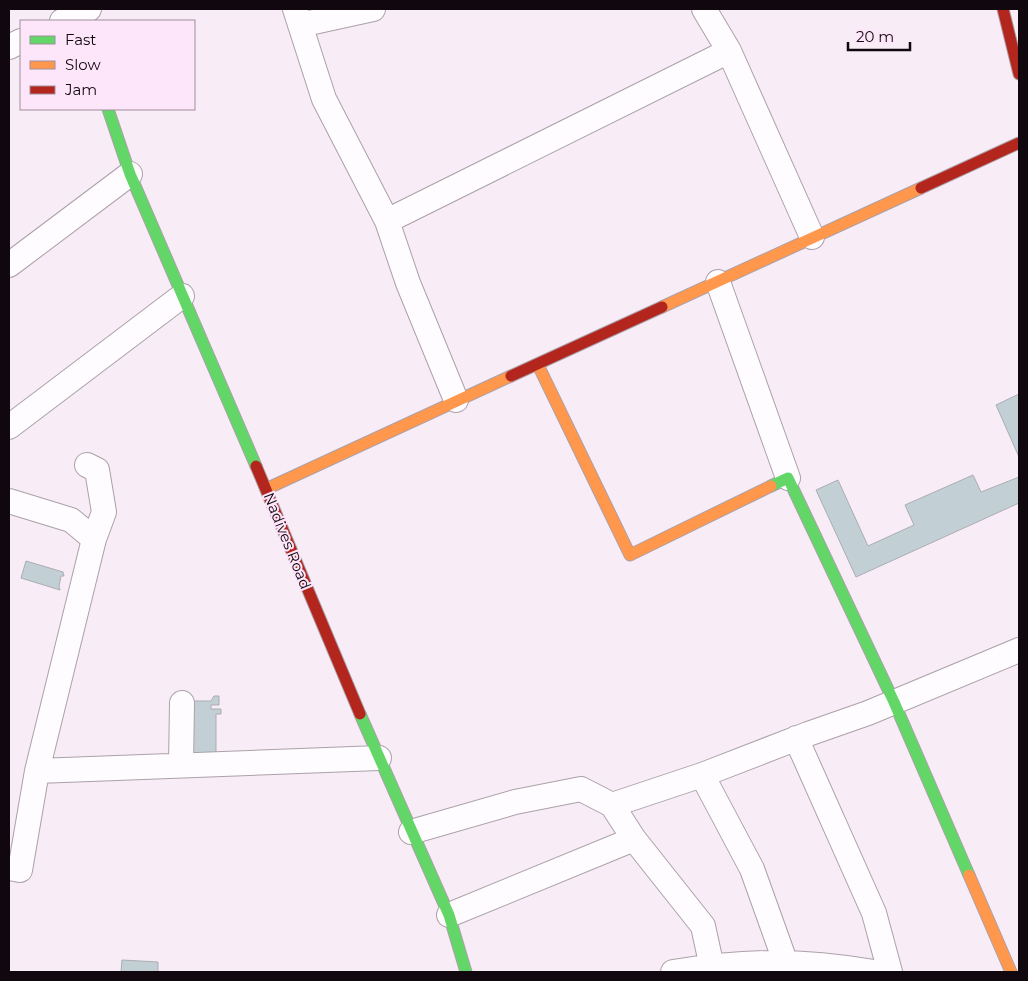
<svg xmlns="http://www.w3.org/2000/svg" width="1028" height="981" font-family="Montserrat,sans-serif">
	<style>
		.building { fill: #c2d0d6; stroke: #abadb2 }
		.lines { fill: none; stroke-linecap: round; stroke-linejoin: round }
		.street-casing { stroke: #aba1a9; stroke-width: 26 }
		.fast-casing { stroke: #aba1a9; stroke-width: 13 }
		.slow-casing { stroke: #aba1a9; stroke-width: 13 }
		.jam-casing { stroke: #aba1a9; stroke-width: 13 }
		.street { stroke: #fefcfe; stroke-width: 24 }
		.fast { stroke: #63d668; stroke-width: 11 }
		.slow { stroke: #ff974d; stroke-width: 11 }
		.jam { stroke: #b3261e; stroke-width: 11 }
		.labels { text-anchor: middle; stroke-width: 4; stroke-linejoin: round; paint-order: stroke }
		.street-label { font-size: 15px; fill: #11080f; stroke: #fee6fa }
	</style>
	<rect width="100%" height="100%" fill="#f8ecf6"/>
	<!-- building -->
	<path class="building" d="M1019,394v63l-23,-52z
		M973,475l8,17 38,-15v26l-163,74 -40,-87 22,-10 30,66 46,-21 -9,-20z
		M26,561l37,11 1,4h-3l-2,10 1,4 -39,-12z
		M214,696h5v9h-8v4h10v5h-5v42l-29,-1 1,-54h23z
		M122,960l36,2v10h-37z"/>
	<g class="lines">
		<defs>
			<path id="street" d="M295,9l29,90 63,122 21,62 48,117
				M704,9l25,42 83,186
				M62,21l27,-12
				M300,25l73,-16
				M9,47l12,-6
				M387,221l342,-170
				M9,265l121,-91
				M718,282l70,196
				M9,427l173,-131
				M87,465l10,5 7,42 -10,27 -57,232 342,-13
				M9,501l62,19 23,19
				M796,738l78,175 16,59
				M181,765l1,-62
				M702,775l50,94 33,92
				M612,805l90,-30 106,-41 60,-21 151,-63
				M411,832l104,-30 66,-13 31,16 22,34 69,87 10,46
				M9,868l11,2 17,-99
				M449,915l185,-76
				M673,972c73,-12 129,-12 201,0"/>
			<path id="fast" d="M108,109l22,65 126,292
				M771,486l17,-8 106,224 75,173
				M360,714l89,201 17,57"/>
			<path id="slow" d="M662,307l259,-119
				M538,365l92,190 141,-69
				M266,489l245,-113
				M969,875l42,97"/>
			<path id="jam" d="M1003,9l16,65
				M921,188l98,-45
				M511,376l151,-69
				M256,466l104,248"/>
		</defs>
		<!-- street casing -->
		<use href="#street" class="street-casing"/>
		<!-- fast casing -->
		<use href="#fast" class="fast-casing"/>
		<!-- slow casing -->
		<use href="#slow" class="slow-casing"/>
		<!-- jam casing -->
		<use href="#jam" class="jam-casing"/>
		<!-- street -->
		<use href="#street" class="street"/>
		<!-- fast -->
		<use href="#fast" class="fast"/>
		<!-- slow -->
		<use href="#slow" class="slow"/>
		<!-- jam -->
		<use href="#jam" class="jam"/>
	</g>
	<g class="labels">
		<!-- street labels -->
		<g class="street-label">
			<text transform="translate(287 541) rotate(68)" y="5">Nadives Road</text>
		</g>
	</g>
	<!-- border -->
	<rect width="1028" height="981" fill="none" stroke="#11080f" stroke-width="20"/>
	<!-- legend -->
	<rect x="20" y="20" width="175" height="90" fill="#fee6fa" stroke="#9f8d9c"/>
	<rect x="30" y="36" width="25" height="8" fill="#63d668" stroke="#9f8d9c"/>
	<text x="65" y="45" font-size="15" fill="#11080f">Fast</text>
	<rect x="30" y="61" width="25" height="8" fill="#ff974d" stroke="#9f8d9c"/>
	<text x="65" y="70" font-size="15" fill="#11080f">Slow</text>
	<rect x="30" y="86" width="25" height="8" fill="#b3261e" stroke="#9f8d9c"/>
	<text x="65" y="95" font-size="15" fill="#11080f">Jam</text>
	<!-- scale -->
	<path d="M848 42v8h62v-8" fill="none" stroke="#11080f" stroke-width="2.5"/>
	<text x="856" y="42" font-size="15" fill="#11080f" stroke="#fee6fa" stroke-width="4" paint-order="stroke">20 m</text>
</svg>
